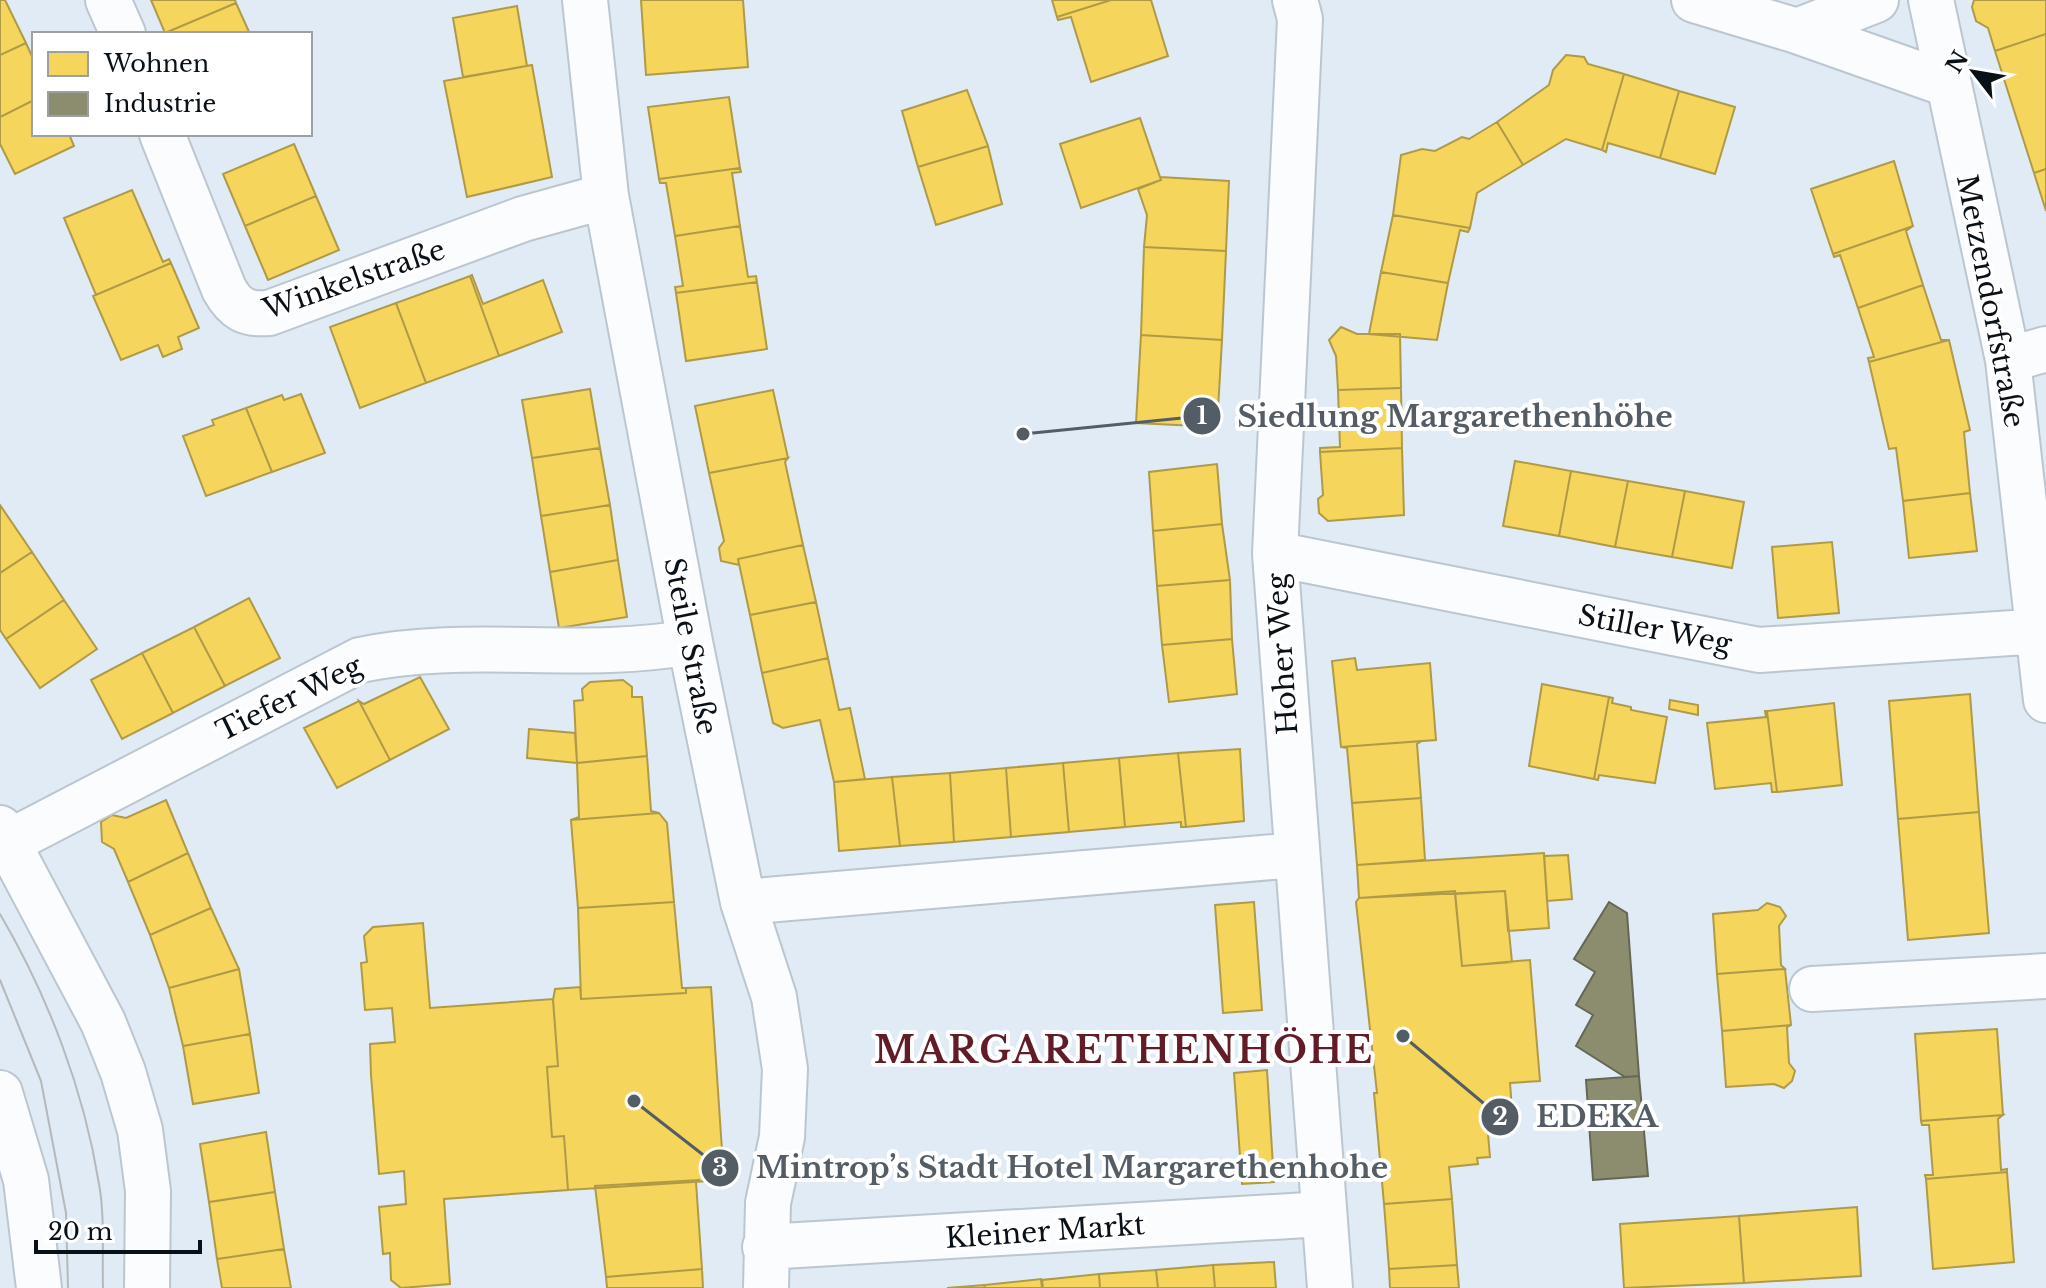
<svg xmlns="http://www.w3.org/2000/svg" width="2046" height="1288" font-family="'Libre Baskerville',serif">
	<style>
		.homes { fill: #f6d55c; stroke: #af9a48; stroke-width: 2 }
		.industry { fill: #8c8c6e; stroke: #646754; stroke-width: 2 }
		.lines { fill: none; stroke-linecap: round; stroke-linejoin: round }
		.street-casing { stroke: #bcc6cf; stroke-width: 48 }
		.secondary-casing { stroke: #bcc6cf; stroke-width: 48 }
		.street { stroke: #fafcfe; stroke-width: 44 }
		.secondary { stroke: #fafcfe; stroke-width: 44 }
		.tram { stroke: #b6b8ba; stroke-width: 2 }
		.labels { text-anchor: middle; stroke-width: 8; stroke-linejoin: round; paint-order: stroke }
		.street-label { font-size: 28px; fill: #081018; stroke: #fff }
		.district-label { font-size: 36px; font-weight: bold; letter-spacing: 2px; fill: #621c27; stroke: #fff }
		.leader { fill: none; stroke: #545d65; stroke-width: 3 }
		.callout-dot { fill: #545d65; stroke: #fff; stroke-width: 3 }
		.mark-label { font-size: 24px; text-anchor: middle; font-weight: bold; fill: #fff }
		.callout-label { font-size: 30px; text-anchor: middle; font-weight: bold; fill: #545d65; stroke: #fff; stroke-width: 8; stroke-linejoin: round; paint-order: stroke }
	</style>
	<rect width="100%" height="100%" fill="#e0ebf5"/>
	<!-- homes -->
	<path class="homes" d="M0,0h5l21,43 -26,12z
		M151,0h84l1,3 -71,30z
		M641,0h102l5,67 -102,8z
		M1052,0h59l-54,17z
		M1111,0h40l17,56 -77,26 -20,-65 -13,3 -1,-3z
		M1974,0h72v34l-51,17 -7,-23 -12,-7 -4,-14z
		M236,3l14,31h-85v-1z
		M517,6l10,60 -64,11 -10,-59z
		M2046,34v135l-12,4 -39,-122z
		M26,43l8,18v39l-34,17v-62z
		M1566,55l18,2 4,7 36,10 -22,76 -36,-11 -43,26 -26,-43 52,-37 4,-15z
		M532,65l20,112 -85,20 -23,-116z
		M1624,74l55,17 -19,67 -52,-15 -2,9 -4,-2z
		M967,90l21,56 -70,21 -16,-56z
		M1679,91l56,16 -20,67 -55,-16z
		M729,97l11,71 -81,11 -11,-72z
		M34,100v34h35l5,12 -59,28 -15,-30v-27z
		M1140,118l21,62 -80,28 -21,-64z
		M1497,122l26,43 -46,28 -7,35 -77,-13 8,-60 21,-6 13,2 27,-14 7,2z
		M294,144l22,52 -71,30 -22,-52z
		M988,146l14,58 -66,21 -18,-58z
		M1894,161l19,65 -80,28 -22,-65z
		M740,168l1,4 -9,1 8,53 -65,10 -9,-53h-6l-1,-4z
		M2046,169v42l-12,-38z
		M1160,177l69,4 -3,70 -82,-4 3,-32 -9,-26 23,-9z
		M132,190l31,72 6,-3 2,4 -75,32 -32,-77z
		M316,196l23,54 -71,30 -23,-54z
		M1393,215l77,13 -2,4 -8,-2 -12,53 -67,-11z
		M740,226l8,51 8,-1 1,6 -81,11 -1,-6 8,-1 -8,-50z
		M1913,226l-7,5 17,54 -65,23 -18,-53 -6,2 -1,-3z
		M1144,247l82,4 -4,89 -81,-5z
		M171,263l28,65 -21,9 4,12 -19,8 -5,-12 -37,15 -28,-64z
		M1381,272l67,11 -11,57 -68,-6z
		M472,275l11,29 60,-24 19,52 -63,24 -29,-80z
		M470,276l29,80 -73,27 -30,-80z
		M757,282l10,67 -81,12 -10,-68z
		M1923,285l18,55h8l-80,22 -1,-4 6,-1 -16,-49z
		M396,303l30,80 -66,25 -30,-81z
		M1341,327l16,7h43l1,54 -63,2 -2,-34 -7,-16z
		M1141,335l81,5 -5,87 -81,-4z
		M1949,340l21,90 -6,2 6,61 -67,8 -7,-53 -7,1 -20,-87z
		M1401,388l1,60 -82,4v-4l20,-1 -2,-57z
		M590,389l10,59 -68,10 -10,-58z
		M773,390l15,68 -79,15 -14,-67z
		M301,394l24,59 -53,19 -26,-64 36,-13 2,5z
		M246,408l26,64 -66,24 -23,-60 31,-11 -2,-5z
		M600,448l10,57 -69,11 -9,-58z
		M1402,448l2,67 -76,6 -9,-8 -1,-14 5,-4 -3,-43z
		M788,458l-3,4 18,83 -65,14 1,6 -18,-4 -2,-13 5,-7 -15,-68z
		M1515,461l56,10 -12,65 -56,-10z
		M1217,464l5,60 -69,7 -4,-59z
		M1571,471l57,10 -13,66 -56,-11z
		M1628,481l57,10 -13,66 -57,-10z
		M1685,491l59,11 -12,66 -60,-11z
		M1970,493l7,58 -68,7 -6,-57z
		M0,505l32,47 -32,21z
		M610,505l8,55 -68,12 -9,-56z
		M1222,524l8,56 -73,6 -4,-55z
		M1832,542l7,71 -61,5 -6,-71z
		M803,545l13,57 -66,13 -12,-56z
		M32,552l32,48 -58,39 -6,-9v-57z
		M618,560l9,57 -68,11 -9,-56z
		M1230,580l2,59 -70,6 -5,-59z
		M249,598l31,60 -55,28 -31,-59z
		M64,600l33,49 -57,39 -34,-49z
		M816,602l12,56 -66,15 -12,-58z
		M194,627l31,59 -52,27 -31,-60z
		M1232,639l5,55 -68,8 -7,-57z
		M142,653l31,60 -51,26 -31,-59z
		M828,658l11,52 11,-2 15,71 -31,3 -14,-62 -37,8 -10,-5 -11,-50z
		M1355,658l2,12 73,-7 6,77 -95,7 -9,-86z
		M420,677l29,52 -59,31 -31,-59 5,3z
		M623,680l9,7v10h10l5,59 -70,7 -3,-62 9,-1 -1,-11 8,-7z
		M1542,684l67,13 -15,82 -65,-13z
		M1970,694l9,118 -81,7 -9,-118z
		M1609,697l4,1 -1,5 19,4v3l36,7 -12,66 -56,-8 -1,5 -4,-1z
		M1670,700l28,5v10l-29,-6z
		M359,701l31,59 -53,28 -33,-60z
		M1834,703l8,82 -65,7 -10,-81z
		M1765,711h2l10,81h-5l-1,-9 -56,6 -8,-66 59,-6z
		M529,729l46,4 2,30 -50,-5z
		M1422,741l-5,3 4,54 -69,5 -5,-55 -6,-1z
		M1240,749l4,72 -58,6 -8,-74z
		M1178,753l8,74h-5v-5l-56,5 -6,-69z
		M647,756l4,55 8,2 -88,7 8,-3 -2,-54z
		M1119,758l6,69 -56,5 -6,-69z
		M1063,763l6,69 -58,5 -5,-69z
		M1006,768l5,69 -57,5 -4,-69z
		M950,773l4,69 -54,4 -8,-69z
		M892,777l8,69 -61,5 -5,-69z
		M1421,798l4,62 -68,5 -5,-62z
		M166,800l22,53 -60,29 -14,-33 -12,-7 -1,-20 11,-7 14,3z
		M1979,812l10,121 -81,7 -10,-121z
		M659,813l8,10 7,79 -96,6 -7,-88z
		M188,853l23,55 -61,27 -22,-53z
		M1544,853l5,75 -41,3 -3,-40 -146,7 -2,-33z
		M1568,855l4,44 -25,2 -3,-45z
		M1455,891l7,75 68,-6 10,121 -30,2 2,26 -26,2 4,46 -13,1 1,6 -29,3 3,32 -68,5 -10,-111h3l-21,-191 3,-4z
		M1505,891l7,71 -50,4 -7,-72z
		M674,902l8,86h4v5l-105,6 -3,-91z
		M1254,902l8,108 -39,3 -8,-108z
		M1767,903l13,4 6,9 -7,10 2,39 4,4 -68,5 -4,-60 45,-4z
		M211,908l28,61 -70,19 -19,-53z
		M423,923l7,85 123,-9 5,67 -11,1 5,70 12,-1 4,54 -124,9 6,85 -49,4 -10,-8 -1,-27 -7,1 -4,-47 27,-3 -2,-33 -25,3 -8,-99 -1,-31 25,-2 -3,-34 -27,2 -4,-47 6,-1 -3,-26 9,-9z
		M239,969l11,65 -67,12 -14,-58z
		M1785,969l6,56 -69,6 -5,-57z
		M580,987l1,12 105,-6v-5l25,-1 13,193 -156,10 -4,-54 -12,1 -5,-70 11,-1 -5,-66 2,-11z
		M1791,1025l-4,2 2,36 6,8 -3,10 -8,7 -10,-4 -48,3 -4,-56z
		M1997,1029l6,86 -82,6 -6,-87z
		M250,1034l9,59 -66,11 -10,-58z
		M1267,1070l7,112 -32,2 -8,-111z
		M2003,1115l-5,4 3,51 6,-1v3l-81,7 -1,-4h8l-4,-50h-7l-1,-4z
		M266,1132l9,60 -66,10 -9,-58z
		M2007,1172l7,90 -81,7 -7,-90z
		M700,1180l-4,2 6,87 -96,8 -11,-91z
		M275,1192l9,57 -67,10 -8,-57z
		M1452,1199l5,66 -68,4 -5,-65z
		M1857,1207l4,69 -117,7 -5,-67z
		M1739,1216l5,67 -120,5 -4,-64z
		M284,1249l7,39h-69l-5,-29z
		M1274,1262l2,26h-61l-2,-23z
		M1213,1265l2,23h-57l-2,-18z
		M1457,1265l2,23h-69l-1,-19z
		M702,1269l1,19h-96l-1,-11z
		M1156,1270l2,18h-58l-1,-14z
		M1099,1274l1,14h-57l-1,-8z
		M1041,1279l1,9h-57l-1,-3z
		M984,1285l1,3h-38z"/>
	<!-- industry -->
	<path class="industry" d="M1609,902l18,11 12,163 -14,1 -49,-31 17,-31 -17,-10 19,-33 -21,-13z
		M1639,1076l9,100 -55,4 -7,-100z"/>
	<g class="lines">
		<defs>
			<path id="street" d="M108,0l15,34
				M585,0l21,196 84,446 53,260 31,95 11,72 -3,68 -14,66 -2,85
				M1295,0l5,19 -25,535 55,734
				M1694,0l103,31 150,53
				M1931,0l77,360 38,340
				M1797,31l79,-31
				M162,134l62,155c11,20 22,26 45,24l254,-94 83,-23
				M2008,360l38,-11
				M1275,554l484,96 282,-19
				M9,842l351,-182c108,-23 221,2 330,-18
				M743,902l553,-47
				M1812,989l234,-13
				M0,1093l26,87 13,108
				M765,1247l559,-33"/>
			<path id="secondary" d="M0,828l103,194 20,50 17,58 8,61 -1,97"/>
		</defs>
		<!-- street casing -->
		<use href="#street" class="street-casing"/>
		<!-- secondary casing -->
		<use href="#secondary" class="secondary-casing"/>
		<!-- street -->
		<use href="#street" class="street"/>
		<!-- secondary -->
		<use href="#secondary" class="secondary"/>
		<!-- tram -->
		<path class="tram" d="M0,914c48,82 84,176 99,270 6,33 3,70 4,104
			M0,980l41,101 25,132 2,75"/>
	</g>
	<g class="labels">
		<!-- street labels -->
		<g class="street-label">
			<text transform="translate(354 279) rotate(-19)" y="10">Winkelstraße</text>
			<text transform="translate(1991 301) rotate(79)" y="10">Metzendorfstraße</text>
			<text transform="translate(1655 629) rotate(11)" y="10">Stiller Weg</text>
			<text transform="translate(691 646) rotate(79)" y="10">Steile Straße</text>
			<text transform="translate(1282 654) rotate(-94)" y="10">Hoher Weg</text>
			<text transform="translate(289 698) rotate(-26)" y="10">Tiefer Weg</text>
			<text transform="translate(1045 1231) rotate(-4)" y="10">Kleiner Markt</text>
		</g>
		<!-- district labels -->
		<g class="district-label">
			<text x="1124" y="1063">MARGARETHENHÖHE</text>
		</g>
	</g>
	<!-- callouts -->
	<path class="leader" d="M1023 434L1202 416M1403 1036L1500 1117M634 1101L720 1168"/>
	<g class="callout-dot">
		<circle cx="1023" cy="434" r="8"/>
		<circle cx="1403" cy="1036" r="8"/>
		<circle cx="634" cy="1101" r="8"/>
		<circle cx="1202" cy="416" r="20"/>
		<circle cx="1500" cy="1117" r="20"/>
		<circle cx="720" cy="1168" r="20"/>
	</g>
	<g class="mark-label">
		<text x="1202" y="424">1</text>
		<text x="1500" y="1125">2</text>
		<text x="720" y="1176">3</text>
	</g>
	<g class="callout-label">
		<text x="1455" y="427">Siedlung Margarethenhöhe</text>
		<text x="1597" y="1127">EDEKA</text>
		<text x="1072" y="1178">Mintrop’s Stadt Hotel Margarethenhohe</text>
	</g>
	<!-- legend -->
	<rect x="32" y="32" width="280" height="104" fill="#ffffff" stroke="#9c9fa3" stroke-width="2"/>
	<rect x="48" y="52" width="40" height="24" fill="#f6d55c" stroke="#9c9fa3" stroke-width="2"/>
	<text x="104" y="72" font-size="24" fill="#081018">Wohnen</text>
	<rect x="48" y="92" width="40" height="24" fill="#8c8c6e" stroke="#9c9fa3" stroke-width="2"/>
	<text x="104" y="112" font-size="24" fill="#081018">Industrie</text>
	<!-- north arrow -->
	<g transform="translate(1974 72) rotate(301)" stroke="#ffffff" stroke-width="6" paint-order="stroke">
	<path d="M0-6L14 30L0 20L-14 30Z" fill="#081018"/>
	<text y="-12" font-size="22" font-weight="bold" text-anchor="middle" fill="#081018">N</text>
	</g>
	<!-- scale -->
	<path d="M36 1240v12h164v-12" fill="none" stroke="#081018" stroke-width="4"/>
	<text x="48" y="1240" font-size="24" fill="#081018" stroke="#ffffff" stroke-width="6" paint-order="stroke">20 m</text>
</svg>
